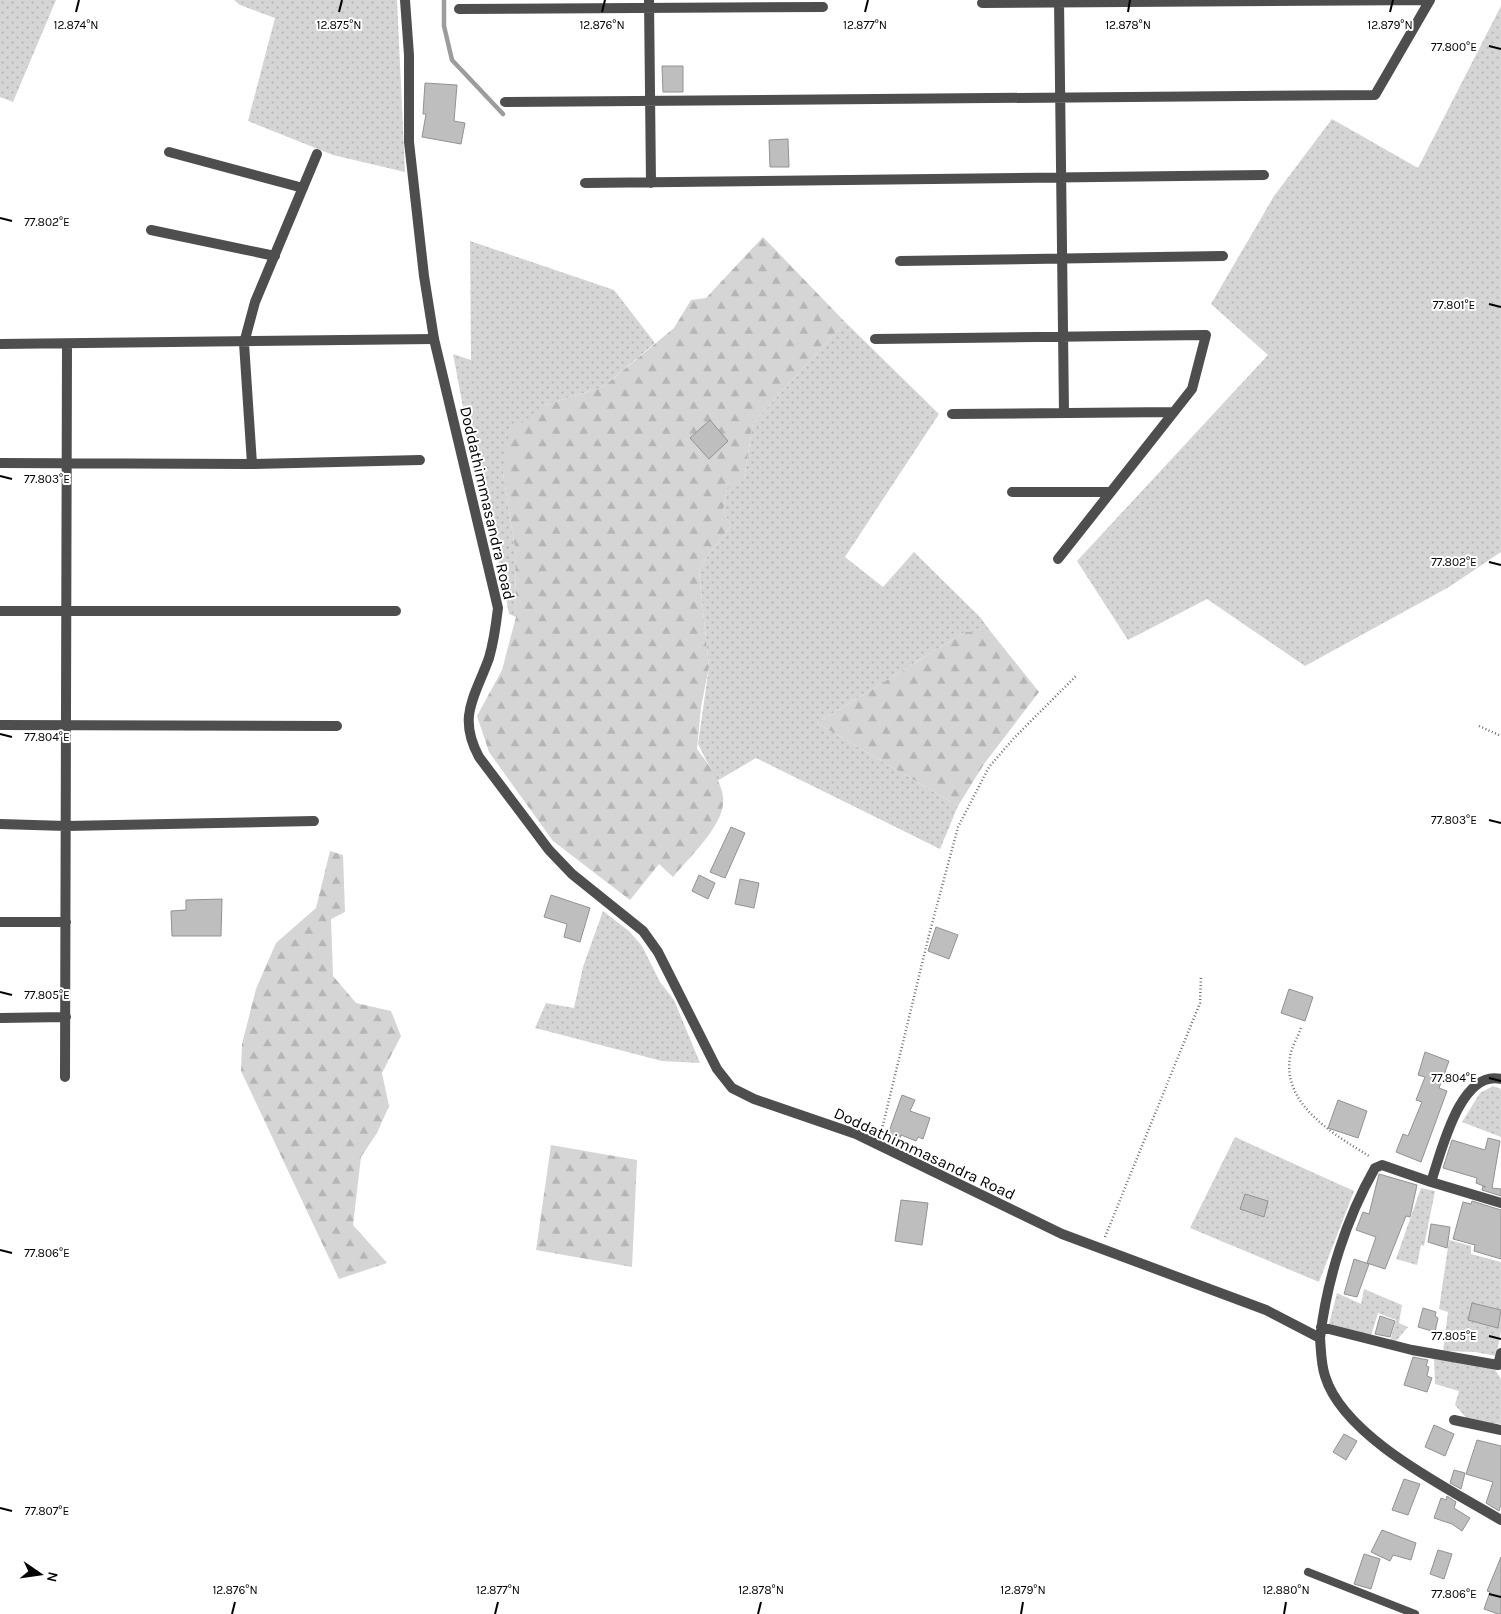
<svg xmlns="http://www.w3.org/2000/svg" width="1501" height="1614" font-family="Karla,sans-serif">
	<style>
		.grass { fill: url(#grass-dots) }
		.forest { fill: url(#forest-firs) }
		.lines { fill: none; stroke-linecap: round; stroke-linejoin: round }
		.stream { stroke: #9c9c9c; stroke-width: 4.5 }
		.building { fill: #bebebe; stroke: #929292 }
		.path { stroke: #707070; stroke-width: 2.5; stroke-dasharray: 1 2.5; stroke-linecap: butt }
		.service { stroke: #4e4e4e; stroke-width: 8 }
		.minor { stroke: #4e4e4e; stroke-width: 10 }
		.tertiary { stroke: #4e4e4e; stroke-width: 10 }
		.ticks { fill: none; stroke: #000; stroke-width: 2 }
		.labels { text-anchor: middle; stroke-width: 4; stroke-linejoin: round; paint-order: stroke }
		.street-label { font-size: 16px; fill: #000; stroke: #fff }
		.ticks-label { font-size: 12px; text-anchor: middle; fill: #000; stroke: #fff; stroke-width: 4; stroke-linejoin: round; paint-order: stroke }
	</style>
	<defs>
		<pattern id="grass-dots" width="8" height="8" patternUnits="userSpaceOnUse" patternTransform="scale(1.25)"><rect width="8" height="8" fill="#d5d5d5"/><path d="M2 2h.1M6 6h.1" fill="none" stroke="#b5b5b5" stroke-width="1.8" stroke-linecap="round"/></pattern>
		<pattern id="forest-firs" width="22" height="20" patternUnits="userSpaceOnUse" patternTransform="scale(1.25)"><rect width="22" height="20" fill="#d5d5d5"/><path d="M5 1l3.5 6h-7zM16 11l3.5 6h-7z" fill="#b5b5b5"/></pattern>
	</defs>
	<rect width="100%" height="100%" fill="#fff"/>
	<!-- grass -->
	<path class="grass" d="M0,0h56l-43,102 -13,-5z
		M234,0h163l8,172 -72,-17 -85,-34 27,-103 -35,-13z
		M1501,6v546l-52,35 -144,79 -98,-67 -79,41 -51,-79 191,-206 -57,-51 63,-108 58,-77 86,49z
		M470,241l144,49 41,53 -52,44 -58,18 -42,68 12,75 1,69 -7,-3 -13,-68 -21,-75 -22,-117 18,6z
		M845,322l94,92 -94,143 38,30 31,-35 66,65 11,15h-26l-148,91 141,83 -18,43 -184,-91 -39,23 -19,-37 11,-77 -10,-96 9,-16 23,-29 -8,-15 4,-24 17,-8 9,-56z
		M603,911l26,20 13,15 18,36 14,18 26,63 -38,-2 -127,-33 11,-25 28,5 9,-41z
		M1493,1086l8,3v48l-39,-15 18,-29z
		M1235,1137l119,54 -35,91 -129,-54z
		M1421,1188l14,3 -11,55 -3,-1 -4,20 -21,-6z
		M1449,1240l22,6v8l30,8v69l-5,25 -21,-4 -32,-1 5,-39 -9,-3z
		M1364,1289l38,16 -3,18 9,4 -12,14h-6l6,-21 -18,-7 -7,23 -42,-12 8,-31 24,11z
		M1434,1359l60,9 7,11v45l-32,-3 -14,-16 4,-14 -24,-7z"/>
	<!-- forest -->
	<path class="forest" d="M763,237l82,85 -92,101 -9,56 -17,9 -4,23 8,15 -23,29 -9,16 10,96 -8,40 -4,42c9,12 25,33 26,48 4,26 -34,60 -50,80l-14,-13 -29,36 -77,-59 -64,-89 -12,-36 25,-46 14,-53 -1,-69 -12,-75 6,-40 36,-28 58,-18 71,-59 17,-28 15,-2z
		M965,632h26l48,60 -55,72 -26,42 -141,-83z
		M330,851l13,4 2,57 -14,7 2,57 23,27 35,8 10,25 -19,37 7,33 -12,27 -16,24 -8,68 34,38 -48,16 -98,-208 1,-27 14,-55 20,-46 40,-35z
		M551,1145l86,15 -5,107 -96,-17z"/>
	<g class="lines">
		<!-- stream -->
		<path class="stream" d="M444,0v26l8,34 51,54"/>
	</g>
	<!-- building -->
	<path class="building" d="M662,66h21v26h-20z
		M425,83l32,2 -3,36 11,2 -4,21 -39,-7 4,-23h-3z
		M788,139l1,28h-19l-1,-27z
		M710,420l18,21 -19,18 -19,-21z
		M731,827l14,6 -20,45 -15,-6z
		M699,875l16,8 -7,16 -16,-8z
		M740,879l19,4 -5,25 -19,-4z
		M551,895l39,13 -10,34 -16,-5 3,-13 -23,-7z
		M222,899l-1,37h-49l-1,-25 15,-1v-10z
		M936,927l22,8 -9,24 -21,-8z
		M1289,989l24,8 -8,24 -24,-8z
		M1425,1052l24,9 -10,27 8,3 -26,71 -25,-10 7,-18 5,2 14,-34 -6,-2 9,-23 -7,-2z
		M902,1095l13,5 -5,11 20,7 -7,21 -5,-2 -2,4 -15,-6 -2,6 -12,-4z
		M1338,1100l29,11 -9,27 -30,-10z
		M1488,1138l12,3 -8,47 9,1v7l-19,-6 1,-4 3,1 -10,-4 1,-5 -34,-10 9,-28 33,10z
		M1379,1174l38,11 -7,32 -4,-1 -21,53 -18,-6 9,-26 -20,-7 7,-18 6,2z
		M1245,1194l23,7 -4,16 -24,-8z
		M901,1200l27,3 -6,42 -27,-4z
		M1472,1201l29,9v49l-27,-8 1,-6 -22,-6 10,-37 8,2z
		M1431,1224l19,3 -3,21 -19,-6z
		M1354,1259l15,5 -12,33 -13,-3z
		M1472,1303l29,7 -3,18 -30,-8z
		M1423,1308l13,4 -1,4 3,2 -3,14 -17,-5z
		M1380,1316l15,5 -5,16 -15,-3z
		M1413,1357l15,3 -2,6 3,1 -2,9 5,2 -5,14 -23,-7z
		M1434,1425l20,9 -9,22 -20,-9z
		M1344,1434l13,7 -11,19 -13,-8z
		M1477,1440l24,6v58l-2,7 -13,-8 7,-21 -27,-8z
		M1454,1470l11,3 -4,16 -11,-6z
		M1404,1479l16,5 -12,31 -16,-5z
		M1447,1496l9,6 -2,6 16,10 -8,13 -10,-7 -18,-6 7,-20 5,2z
		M1382,1530l34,13 -5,17 -18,-5 -3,6 -19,-9z
		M1438,1550l14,4 -8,25 -14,-5z
		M1364,1554l16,5 -9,30 -17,-5z
		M1501,1557v57h-3l-14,-5 6,-17 -3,-1z"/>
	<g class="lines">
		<!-- path -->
		<path class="path" d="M1479,726l22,10
			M1301,1028c-3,9 -10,20 -11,29 -8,48 45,78 79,99
			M881,1133l48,-198 29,-108 31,-60 25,-29 62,-62
			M1105,1237l95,-234 1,-26"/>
		<!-- service -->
		<path class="service" d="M1308,1572l107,42"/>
		<!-- minor -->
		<path class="minor" d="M649,0l2,183
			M1059,0l5,413
			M982,3l448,-3
			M459,9l364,-2
			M505,102l870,-7 55,-95
			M169,152l134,36
			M585,183l679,-8
			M151,230l124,26
			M900,261l323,-5
			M875,339l331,-4 -14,54 -134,170
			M0,344l434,-5
			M952,414l222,-2
			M0,463l252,1 168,-4
			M252,464l-8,-121 11,-41 62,-148
			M1012,492h99
			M0,611h396
			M0,725l337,1
			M0,824l66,2 248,-5
			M0,922h66
			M0,1018l66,-1
			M65,1077l2,-733
			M1431,1182l70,21
			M1321,1327l91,23 86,15 3,-12
			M1320,1338c7,-59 26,-119 55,-170l7,-3 49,17c10,-29 29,-113 70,-103
			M1454,1420l47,10"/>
		<!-- tertiary -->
		<path class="tertiary" d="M405,0l4,55v87l15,134 10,63 64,269c-2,17 -4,33 -9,50 -14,39 -32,58 -10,99l70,93 23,24 71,57 15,21 59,117 15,19 22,11 102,35 206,100 204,76 54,28c1,12 1,26 5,38 19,62 123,112 176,144"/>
	</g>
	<!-- ticks -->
	<path class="ticks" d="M76,12l3,-12M339,12l3,-12M602,12l3,-12M865,12l3,-12M1128,12l2,-12M1390,12l3,-12M1489,46l12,3M0,218l12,3M1489,304l12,3M0,476l12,3M1489,562l12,3M0,734l12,3M1489,820l12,3M0,992l12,3M1489,1078l12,3M0,1250l12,3M1489,1336l12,3M0,1508l12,3M1489,1594l12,3M232,1614l3,-12M495,1614l3,-12M758,1614l3,-12M1021,1614l2,-12M1284,1614l2,-12"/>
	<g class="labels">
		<!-- street labels -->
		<g class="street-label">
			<text transform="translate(488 503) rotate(77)" y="6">Doddathimmasandra Road</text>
			<text transform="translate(925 1153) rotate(25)" y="6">Doddathimmasandra Road</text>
		</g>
	</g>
	<g class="ticks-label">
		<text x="76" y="29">12.874°N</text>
		<text x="339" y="29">12.875°N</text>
		<text x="602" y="29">12.876°N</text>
		<text x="865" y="29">12.877°N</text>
		<text x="1128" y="29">12.878°N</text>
		<text x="1390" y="29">12.879°N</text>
		<text x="1454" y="51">77.800°E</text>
		<text x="47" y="226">77.802°E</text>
		<text x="1454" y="309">77.801°E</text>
		<text x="47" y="483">77.803°E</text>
		<text x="1454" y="566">77.802°E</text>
		<text x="47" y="741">77.804°E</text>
		<text x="1454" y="824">77.803°E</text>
		<text x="47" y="999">77.805°E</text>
		<text x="1454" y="1082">77.804°E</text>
		<text x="47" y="1257">77.806°E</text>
		<text x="1454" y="1340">77.805°E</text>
		<text x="47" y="1515">77.807°E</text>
		<text x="235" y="1594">12.876°N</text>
		<text x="498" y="1594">12.877°N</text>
		<text x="761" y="1594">12.878°N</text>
		<text x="1023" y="1594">12.879°N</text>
		<text x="1286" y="1594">12.880°N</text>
		<text x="1454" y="1598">77.806°E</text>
	</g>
	<!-- north arrow -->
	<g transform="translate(40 1574) rotate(103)" stroke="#ffffff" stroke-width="4" paint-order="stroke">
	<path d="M0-4L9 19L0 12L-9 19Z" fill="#000000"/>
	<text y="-8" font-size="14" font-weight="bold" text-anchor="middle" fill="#000000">N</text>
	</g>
</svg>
